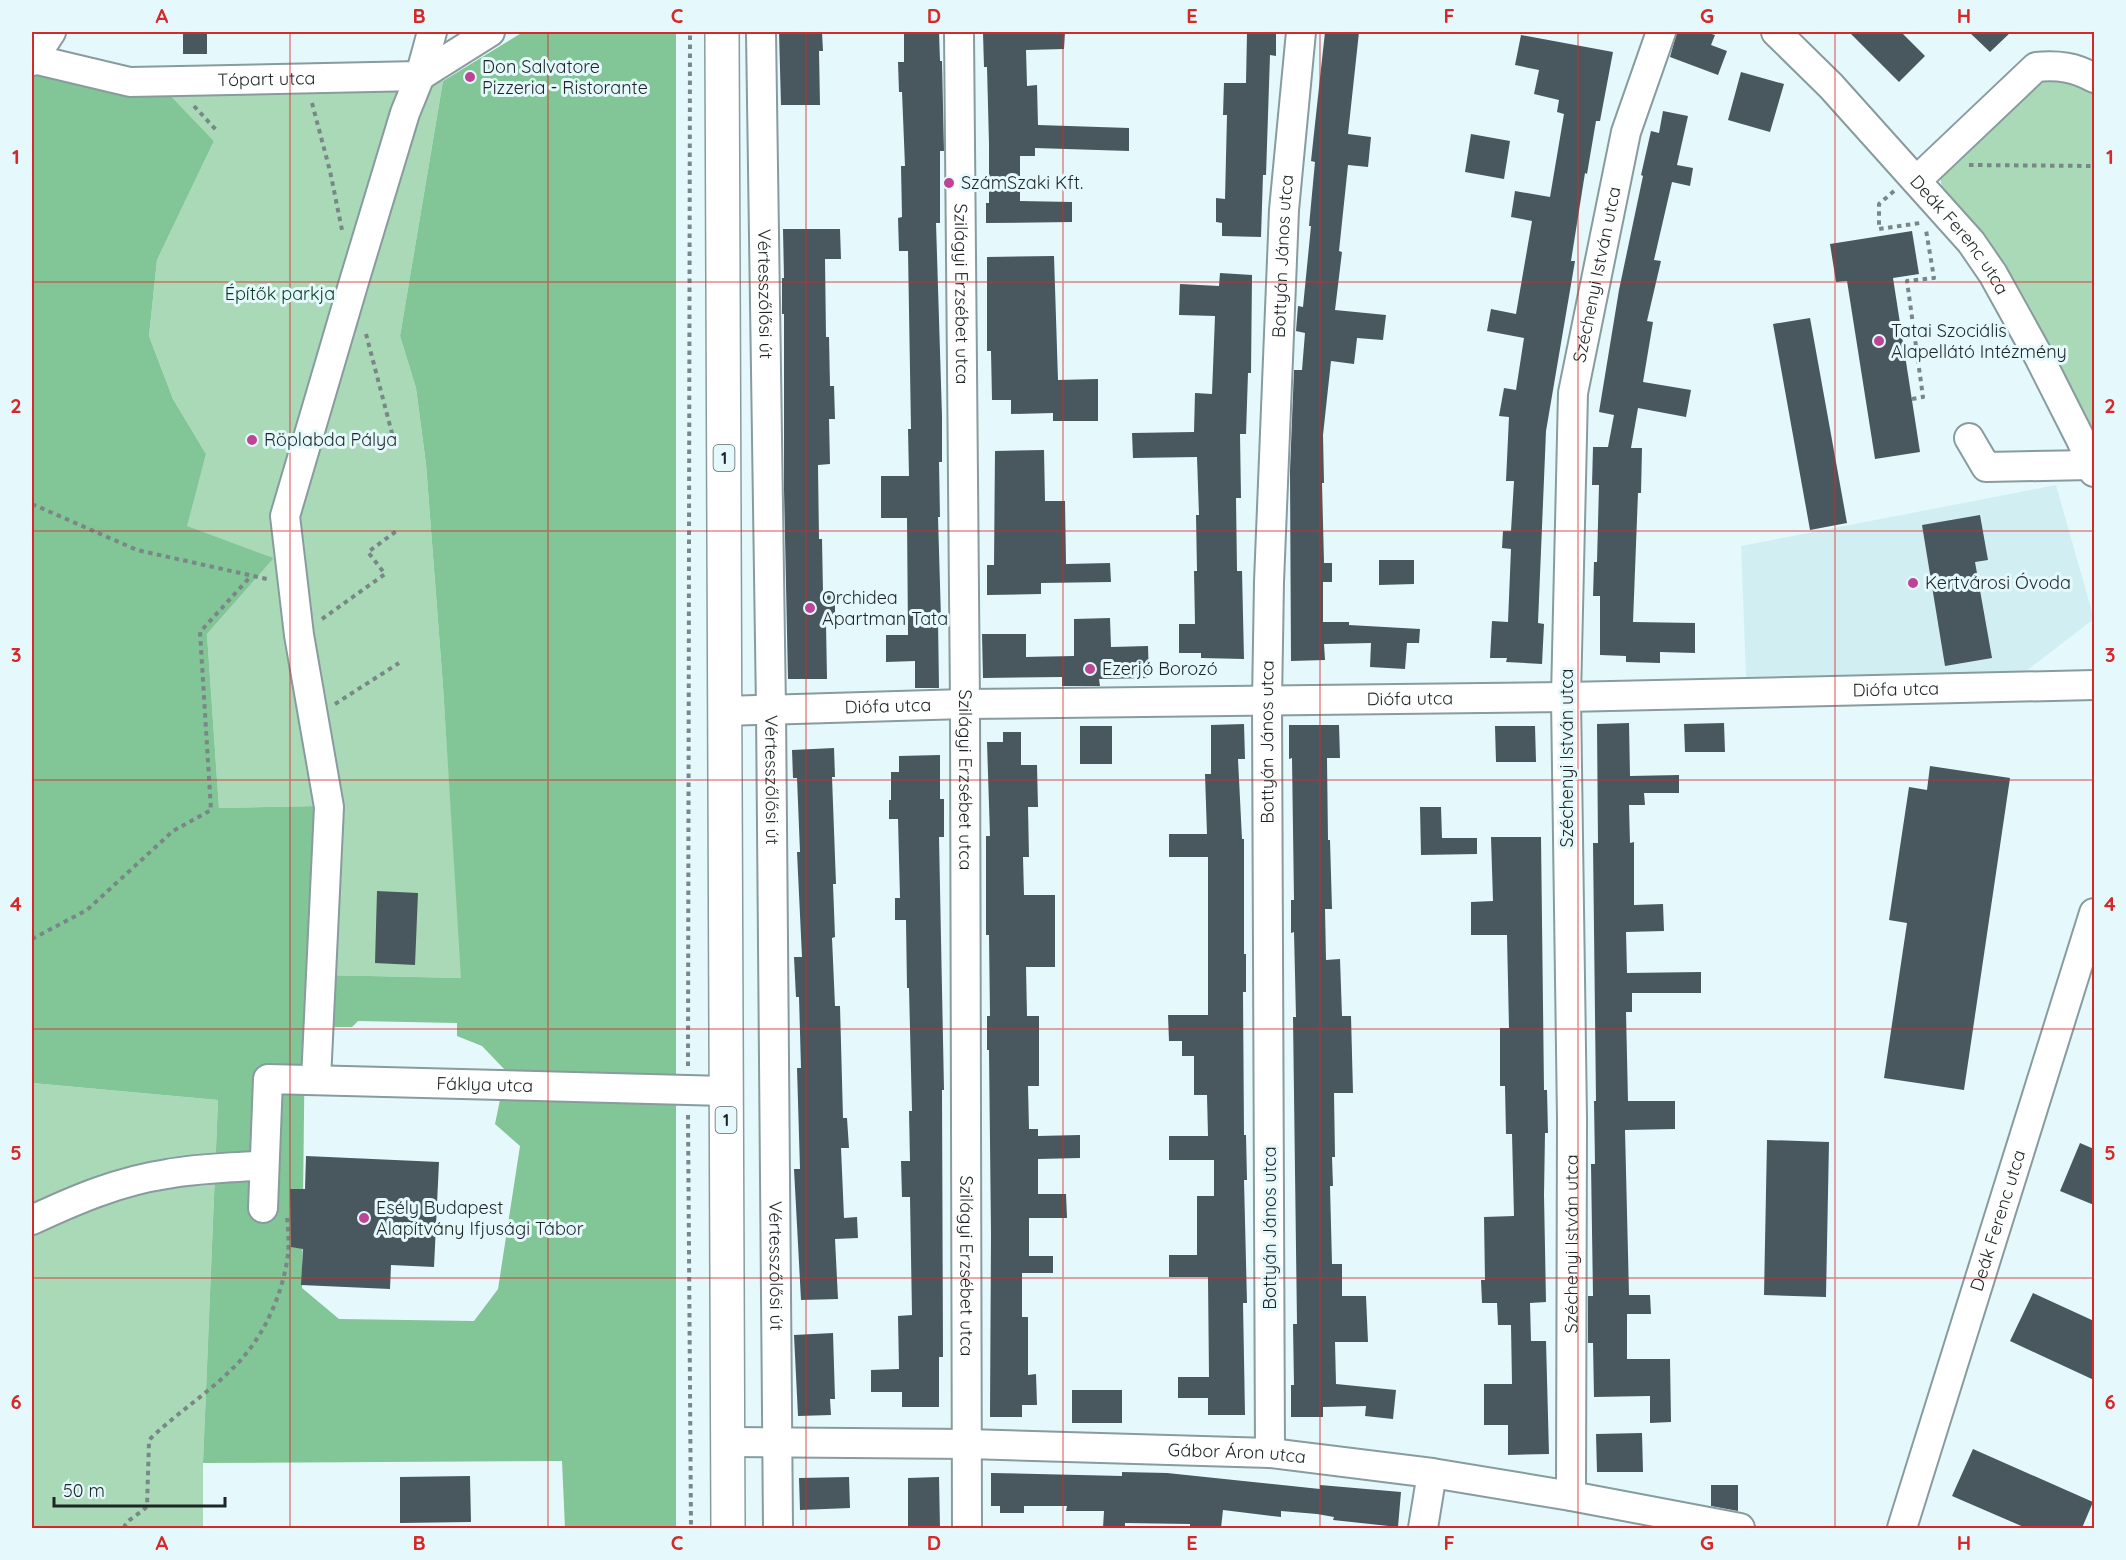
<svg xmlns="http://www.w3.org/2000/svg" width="2126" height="1560" font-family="Quicksand,sans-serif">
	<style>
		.built { fill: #d1eff3 }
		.green { fill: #aad9b7 }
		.forest { fill: #82c596; fill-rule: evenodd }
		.building { fill: #49575f }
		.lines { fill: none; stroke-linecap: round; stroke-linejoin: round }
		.minor-casing { stroke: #889b9e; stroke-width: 32 }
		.major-casing { stroke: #889b9e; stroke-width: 36 }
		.path { stroke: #7a8789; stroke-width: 4; stroke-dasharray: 4.5 4.5; stroke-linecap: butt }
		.minor { stroke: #fff; stroke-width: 28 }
		.major { stroke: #fff; stroke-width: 33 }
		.grid { fill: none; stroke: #d62828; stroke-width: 1.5; stroke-opacity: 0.55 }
		.poi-dot { fill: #be4496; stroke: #e5f9fc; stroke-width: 2 }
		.labels { text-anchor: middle; stroke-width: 6; stroke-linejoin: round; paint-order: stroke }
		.shield { fill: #e5f9fc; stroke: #5a6566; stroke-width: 1.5 }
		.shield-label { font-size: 16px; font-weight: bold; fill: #1e2526 }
		.poi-label { font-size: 18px; fill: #1e2526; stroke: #e5f9fc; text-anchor: start }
		.street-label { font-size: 18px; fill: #1e2526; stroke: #e5f9fc }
		.park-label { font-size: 18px; fill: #033a1c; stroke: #e5f9fc }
		.neatline { fill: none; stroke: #d62828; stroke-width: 2 }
		.grid-label { font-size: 20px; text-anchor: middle; font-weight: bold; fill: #d62828 }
	</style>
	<rect width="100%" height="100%" fill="#e5f9fc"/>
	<!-- built -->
	<path class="built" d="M2056,485l38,134 -69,53 -279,5 -5,-131z"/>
	<!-- green -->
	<path class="green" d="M2036,67l58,11v356l-12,8 -135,-228 -10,-52z
		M443,81l-43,255 16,52 10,76 17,222 19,292 -140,-3 -2,-169 -101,2 -12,-174 67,-76 -88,-32 20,-72 -33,-55 -24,-63 8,-76 57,-119 -46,-48z
		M32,1083l186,17 -15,363v65h-171z"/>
	<!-- forest -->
	<path class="forest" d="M523,32h153v1496h-111l-3,-67 -359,2 15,-363 -186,-17v-1019l136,29 46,48 -57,119 -8,76 24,63 33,55 -19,72 87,32 -67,76 12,174 101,-2 2,169 139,3 -18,-292 -17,-222 -10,-76 -16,-52 43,-255zM358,1021l99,2v13l25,10 24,25 -11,53 25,22 -22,143 -24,32 -135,-2 -37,-31 3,-261h47z"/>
	<!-- building -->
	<path class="building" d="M183,32h24v22h-24z
		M779,32h43l1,19h-4l1,54h-39z
		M904,32h35l1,29h2l2,90h-4v72h-4l6,193v46h-3l1,55h-2l3,102h-3l1,69h-24v-27l-29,1v-27h22l-1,-117h-26v-42h28l-1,-47h3l-3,-178h-9l-1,-33 4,-1 -1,-51h4l-3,-74h-3l-1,-30h6z
		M1065,32l-1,17 -38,1 1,36 10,-1 1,40 91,3v23l-94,-3v8h-15v45l52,1v20l-86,1v-20h3v-59l-2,-77h-3l-1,-34z
		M1247,32h29v24l-6,-1 -4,120h-3l-2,62 -39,-1v-13l-6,-1v-24l9,1 2,-84h-4l1,-32h22z
		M1325,32h34l-11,102 23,3 -3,30 -20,-2 -9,86 3,1 -7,58 51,5 -3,25 -26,-2 -3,26 -23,-3 -8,74 1,48h-2l2,80h8v19h-9v40h26v3l71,4 -1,14h-12l-2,26 -35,-2 1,-24 -47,1 1,16 -34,1 -1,-191 4,-100h8l3,-37 -9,-2 2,-25 5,1 8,-81h-2l6,-64 -4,-1z
		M1677,32h28l10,3 -4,10 16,6 -9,24 -48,-18z
		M1849,32h52l24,24 -26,26z
		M1969,32h42l-21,20z
		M1521,35l92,17 -13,69h-4l-9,53 -2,-1 -14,88h4l-29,170 -8,192 6,1 -2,40 -36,-2 1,-4h-17l2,-37 16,1 3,-73 -9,-1 1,-17h8l3,-50h-8l3,-64 -10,-1 5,-28 12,2 8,-52 -37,-7 4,-22 25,5 16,-93 -21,-4 4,-26 35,6 14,-83 -7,-2 2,-12 -25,-6 5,-24 -24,-5z
		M1741,72l43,12 -14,48 -42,-12z
		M1663,111l25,5 -11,49 16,3 -3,18 -18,-4 -18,78 7,1 -14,60 6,1 -10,60 48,8 -5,27 -48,-9 -7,40h11l-1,45h-3l-5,129 62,1v30l-35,-1v11l-34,-1v-6l-26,-1v-59h-7l1,-34h3l2,-77h-7l1,-38h15l6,-32 -15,-3 20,-122 24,-114 -2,-1 10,-44 8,2z
		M1471,134l39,7 -6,38 -39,-7z
		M783,229h57l1,30h-16l1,78h3l1,49h4l1,33h-6l1,45 -12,1 1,74h3l1,54h12v30l-9,1 1,55h-39l-4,-189v-176h-2v-36h2z
		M1912,231l7,43 -26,4 27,174 -45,7 -28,-178 -11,1 -6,-38z
		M1054,256l4,124 40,-1v42h-45v-8l-42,1v-14h-19l-1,-49h-4v-94z
		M1220,273l32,2 -1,98h-3l-2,61h-6l1,64h-5l1,73h5l2,88 -43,-1v-5h-22v-29h16l-1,-53h3l-1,-56h3l-2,-58 -64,1 -1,-25 62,-1 1,-39 17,1 3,-78 -36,-1 1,-31 39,2z
		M1810,318l37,205 -37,7 -37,-206z
		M1044,450l1,51h20l1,63 44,-1 1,19 -70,1v11l-54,1v-30h7l1,-114z
		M1980,515l8,45 -13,2 17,96 -47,8 -23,-141z
		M1379,560h35v24l-35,1z
		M1110,618l1,29 37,-1 1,32 -50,1 1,7h-38v-9l-79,1 -1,-44h44v23l48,-1v-37z
		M1629,723l1,53 49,-1v18h-35l1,12h-16l1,38 4,-1v63l29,-1 1,27 -38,1 1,41 74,-1v21h-69v19h-6l2,89h47v28l-50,1 4,165h21l1,19h-24v45h43l1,63 -21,1v-27l-56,1 -1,-54h-5v-47h5l-2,-132h4l-1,-63h2l-3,-258h5l-1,-119z
		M1724,723l1,29h-40l-1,-28z
		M1244,724l1,35h-7l4,80h2v115h2v38h-3l1,143h2l1,45h-3l3,123h-4l2,112h-37v-17h-30v-21h31l-1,-100h-39v-22h28v-59h17v-36h-45v-24h39l-1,-41h-13v-39h-12v-15h-13l-1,-26h40v-158h-39v-23h38l-2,-60h6v-49z
		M1289,725h50l1,33h-13l1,82h2l2,69h-7l1,51 14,-1 2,57h9l2,77h-19l1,64h-3l1,29h-3l2,78h10v32h24l2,46h-33l1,42 60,6 -3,29 -28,-3 1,-10 -43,1v10h-32v-32h3l-1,-61h4l-4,-307h3l-2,-85 -3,1v-33h3l-2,-142 -3,1z
		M1080,726h32v38h-32z
		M1495,726h40l1,36h-40z
		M1003,732h18v33h16l1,42h-10l1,50h-6l1,38h31v72h-29l1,49h12v70h-11l1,43h9v7l42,-1v23l-42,1v35h28l1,24h-38v38h24v17h-31v44h6v58l8,-1 1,31h-15v12h-32l1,-183 -2,-184h-2v-34h3l-1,-81h-3v-99h4l-3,-94h16z
		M834,748l1,29h-3l4,107h-3l2,53 -3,1 3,68h5l3,112h4l2,30h-8l3,70 13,-1 1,21 -23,1 3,60 -37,1 -7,-131h6l-3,-101h4l-2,-71h-3l-2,-40h8l-5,-105h3l-3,-74h-4l-1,-28z
		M940,755v44h4v38h-5l5,253h-2l1,267h-4v50h-37v-15h-31v-22l28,-1 -1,-53 14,-1 -2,-118h-8l-1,-36h9l-1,-50h3l-3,-123h-2l-1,-68h-11v-22h5l-2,-79h-9v-19h2v-28h8v-16z
		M1930,766l80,12 -46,312 -80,-12 23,-155 -18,-3 20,-133 18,3z
		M1420,807h21l1,31h35v16l-56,1z
		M1491,837h50l3,253h3l1,43h-3l-1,62 2,107 -16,1 1,38h15l3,113 -41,1v-30h-24v-41h28l-1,-59h-13l-1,-22h-15l-1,-23h4l-1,-63 30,-1 -2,-82h-6l-1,-48h-5v-58h9l-2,-93h-36v-33l22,-1z
		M377,891l41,2 -3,72 -40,-2z
		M1767,1140l62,2 -3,155 -62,-2z
		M2080,1143l14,6v56l-34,-14z
		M306,1156l133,6 -5,105 -43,-2 -1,24 -89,-4 2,-36 -12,-2 -1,-58h15z
		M2033,1293l61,28v59l-84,-39z
		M833,1333l2,66h-5l1,16 -33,1 -4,-81z
		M1072,1390h50v33h-50z
		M1642,1433l1,39h-46l-1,-38z
		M1973,1449l120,53 -11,26h-56l-74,-32z
		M1122,1472l45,1 153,16v-4l81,7 -3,35 -65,-7 1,-3 -17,-3 -36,-3v6l-58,-7 -2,18h-31v-4l-65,-1v5h-22l1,-17h-38l1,-5h-43v7h-24v-7h-9v-33l131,3z
		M470,1476l1,46 -71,1v-46z
		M849,1477l1,31 -50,2 -1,-32z
		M939,1477l1,51h-32v-50z
		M1711,1485h27v26l-27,-5z"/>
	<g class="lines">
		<defs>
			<g id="minor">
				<path id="s1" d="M761,32l10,677 7,819"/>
				<path id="s2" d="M959,32l6,672 2,824"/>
				<path id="s3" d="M1776,32l55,54 140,156 22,32 46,83 43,85 12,30"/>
				<path id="s4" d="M33,59l97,23 290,-6 70,-44"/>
				<path d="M32,61l19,-29"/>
				<path d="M1917,180l119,-113c22,-2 39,0 58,11"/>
				<path d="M1969,438l17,29 105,-2"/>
				<path id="s5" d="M724,711l241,-7 601,-7 528,-12"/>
				<path d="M316,1080l13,-273 -30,-172 -14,-119 68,-231 52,-172 15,-37 12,-44"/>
				<path id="s6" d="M263,1208l5,-129 457,12"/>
				<path d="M32,1220c43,-20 87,-39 135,-46 32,-6 65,-6 97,-9"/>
				<path id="s7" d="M727,1442l241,2 302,9 162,20 139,23 169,32"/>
				<path id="s8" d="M1270,1453l-3,-752 2,-119 15,-372 17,-178"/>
				<path id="s9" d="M1571,1496l1,-377 -6,-422 7,-304 53,-261 35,-100"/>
				<path d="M1423,1528l9,-55"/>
				<path id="s10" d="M1902,1528l192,-615"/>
			</g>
			<path id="major" d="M722,32l6,1496"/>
		</defs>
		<!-- minor casing -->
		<use href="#minor" class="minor-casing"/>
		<!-- major casing -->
		<use href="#major" class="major-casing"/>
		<!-- path -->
		<path class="path" d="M312,103l18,68 12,59
			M194,106l24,26
			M1969,165l125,1
			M1894,191l-15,13v25l41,-6
			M366,334l28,107
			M1912,399l11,-2 -16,-116 27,-3 -8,-48
			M32,504l105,46 130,29
			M322,619l63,-45 -17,-22 30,-22
			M335,704l64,-41
			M32,939l55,-29 86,-79 38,-21 -11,-178 51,-56
			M688,1066l2,-1034
			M688,1115l3,413
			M124,1528c3,-10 16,-13 23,-22l2,-64 2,-4c26,-25 56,-44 81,-69 30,-28 51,-74 56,-115 1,-12 0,-25 -1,-37"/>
		<!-- minor -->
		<use href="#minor" class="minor"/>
		<!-- major -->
		<use href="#major" class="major"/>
	</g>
	<!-- grid -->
	<path class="grid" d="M290,32v1496M548,32v1496M806,32v1496M1063,32v1496M1320,32v1496M1578,32v1496M1835,32v1496M32,282h2062M32,531h2062M32,780h2062M32,1029h2062M32,1278h2062"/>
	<!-- markers -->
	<g class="poi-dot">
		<circle cx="470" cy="77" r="6"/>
		<circle cx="949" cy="183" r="6"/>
		<circle cx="1879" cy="341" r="6"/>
		<circle cx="252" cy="440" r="6"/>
		<circle cx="1913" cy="583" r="6"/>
		<circle cx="810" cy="608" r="6"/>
		<circle cx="1090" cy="669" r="6"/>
		<circle cx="364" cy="1218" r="6"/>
	</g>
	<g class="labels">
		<!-- shield labels -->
		<g class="shield">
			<rect x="713.5" y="445" width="21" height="26" rx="4.5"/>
			<rect x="715.5" y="1107" width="21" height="26" rx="4.5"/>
		</g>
		<g class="shield-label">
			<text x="724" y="464">1</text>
			<text x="726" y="1126">1</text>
		</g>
		<!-- poi labels -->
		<g class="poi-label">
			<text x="482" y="73">Don Salvatore<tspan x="482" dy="21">Pizzeria - Ristorante</tspan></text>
			<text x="961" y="189">SzámSzaki Kft.</text>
			<text x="1891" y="337">Tatai Szociális<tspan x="1891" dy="21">Alapellátó Intézmény</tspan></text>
			<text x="264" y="446">Röplabda Pálya</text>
			<text x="1925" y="589">Kertvárosi Óvoda</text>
			<text x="822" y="604">Orchidea<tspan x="822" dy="21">Apartman Tata</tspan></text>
			<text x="1102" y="675">Ezerjó Borozó</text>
			<text x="376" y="1214">Esély Budapest<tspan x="376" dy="21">Alapítvány Ifjusági Tábor</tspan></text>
		</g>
		<!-- street labels -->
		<g class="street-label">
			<text dy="6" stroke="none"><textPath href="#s4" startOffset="236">Tópart utca</textPath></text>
			<text dy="6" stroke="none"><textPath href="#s3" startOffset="274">Deák Ferenc utca</textPath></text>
			<text dy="6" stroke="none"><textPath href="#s8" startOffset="1197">Bottyán János utca</textPath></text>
			<text dy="6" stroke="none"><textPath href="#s9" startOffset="1224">Széchenyi István utca</textPath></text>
			<text dy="6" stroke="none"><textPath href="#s1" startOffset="262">Vértesszőlősi út</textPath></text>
			<text dy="6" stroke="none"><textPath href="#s2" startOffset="262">Szilágyi Erzsébet utca</textPath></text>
			<text dy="6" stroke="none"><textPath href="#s5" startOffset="1172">Diófa utca</textPath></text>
			<text dy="6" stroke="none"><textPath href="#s5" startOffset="686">Diófa utca</textPath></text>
			<text dy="6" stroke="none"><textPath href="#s5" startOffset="164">Diófa utca</textPath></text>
			<text dy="6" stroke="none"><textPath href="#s8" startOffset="711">Bottyán János utca</textPath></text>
			<text transform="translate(1567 758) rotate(-90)" y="6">Széchenyi István utca</text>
			<text dy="6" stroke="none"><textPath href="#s1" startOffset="748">Vértesszőlősi út</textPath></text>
			<text dy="6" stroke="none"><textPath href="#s2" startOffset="748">Szilágyi Erzsébet utca</textPath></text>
			<text dy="6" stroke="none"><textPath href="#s6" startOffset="346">Fáklya utca</textPath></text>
			<text dy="6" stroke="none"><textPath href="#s10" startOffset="322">Deák Ferenc utca</textPath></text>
			<text transform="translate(1270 1228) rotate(-90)" y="6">Bottyán János utca</text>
			<text dy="6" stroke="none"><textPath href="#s9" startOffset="252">Széchenyi István utca</textPath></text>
			<text dy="6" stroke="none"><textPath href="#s1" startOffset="1234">Vértesszőlősi út</textPath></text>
			<text dy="6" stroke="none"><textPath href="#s2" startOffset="1234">Szilágyi Erzsébet utca</textPath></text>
			<text dy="6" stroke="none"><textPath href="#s7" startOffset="510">Gábor Áron utca</textPath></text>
		</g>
		<!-- park labels -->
		<g class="park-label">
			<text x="280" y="300">Építők parkja</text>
		</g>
	</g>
	<!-- border -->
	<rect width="2126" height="1560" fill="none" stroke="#e5f9fc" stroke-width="66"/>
	<!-- scale -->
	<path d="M54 1497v9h171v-9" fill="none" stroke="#1e2526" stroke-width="3"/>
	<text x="63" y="1497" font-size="18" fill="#1e2526" stroke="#e5f9fc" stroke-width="4.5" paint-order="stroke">50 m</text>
	<rect x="33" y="33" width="2060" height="1494" class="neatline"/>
	<g class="grid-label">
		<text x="162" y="23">A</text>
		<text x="419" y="23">B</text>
		<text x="677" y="23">C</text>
		<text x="934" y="23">D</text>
		<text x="1192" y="23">E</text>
		<text x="1449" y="23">F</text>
		<text x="1707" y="23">G</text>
		<text x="1964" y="23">H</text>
		<text x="16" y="164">1</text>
		<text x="2110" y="164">1</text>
		<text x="16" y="413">2</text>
		<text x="2110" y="413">2</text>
		<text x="16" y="662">3</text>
		<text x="2110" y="662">3</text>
		<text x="16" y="911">4</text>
		<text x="2110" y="911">4</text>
		<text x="16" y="1160">5</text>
		<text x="2110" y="1160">5</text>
		<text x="16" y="1409">6</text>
		<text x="2110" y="1409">6</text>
		<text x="162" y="1550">A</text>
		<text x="419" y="1550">B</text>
		<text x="677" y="1550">C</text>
		<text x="934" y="1550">D</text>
		<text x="1192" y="1550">E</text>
		<text x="1449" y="1550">F</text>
		<text x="1707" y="1550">G</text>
		<text x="1964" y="1550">H</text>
	</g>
</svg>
